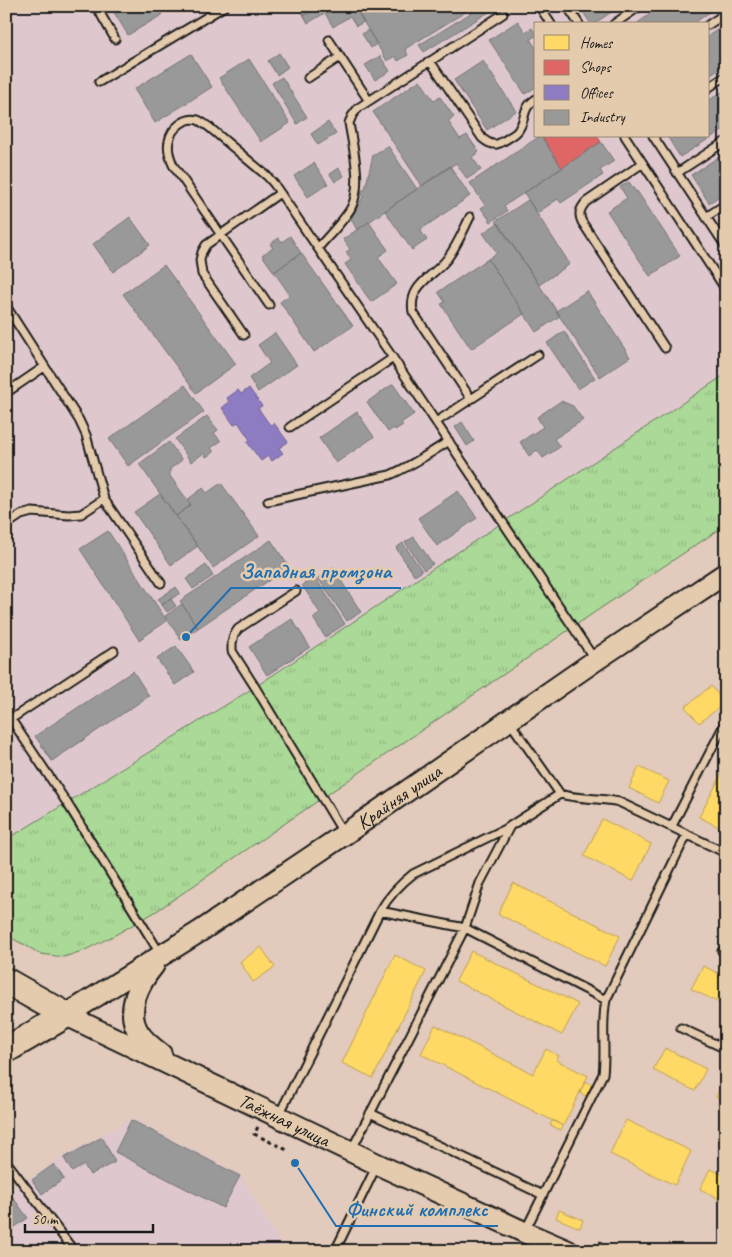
<svg xmlns="http://www.w3.org/2000/svg" width="732" height="1257" font-family="Caveat,sans-serif">
	<style>
		.built { fill: #dfc8cd; fill-rule: evenodd }
		.grass { fill: url(#grass-tufts); stroke: #647a5a }
		.homes { fill: #ffd966; stroke: #bba050 }
		.shops { fill: #e06666; stroke: #a55050 }
		.offices { fill: #8e7cc3; stroke: #6c5f91 }
		.industry { fill: #999; stroke: #747474 }
		.lines { fill: none; stroke-linecap: round; stroke-linejoin: round }
		.lane-casing { stroke: #1c1c1c; stroke-width: 11 }
		.secondary-casing { stroke: #1c1c1c; stroke-width: 24 }
		.highway-casing { stroke: #1c1c1c; stroke-width: 29 }
		.path { stroke: #1c1c1c; stroke-width: 3; stroke-dasharray: 4 4; stroke-linecap: butt }
		.lane { stroke: #e5cbad; stroke-width: 7 }
		.secondary { stroke: #e5cbad; stroke-width: 20 }
		.highway { stroke: #e5cbad; stroke-width: 25 }
		.labels { text-anchor: middle; stroke-width: 5; stroke-linejoin: round; paint-order: stroke }
		.street-label { font-size: 20px; fill: #1c1c1c; stroke: #e5cbad }
		.leader { fill: none; stroke: #1f6fb2; stroke-width: 2 }
		.callout-dot { fill: #1f6fb2; stroke: #e5cbad; stroke-width: 2 }
		.callout-label { font-size: 21px; text-anchor: middle; font-weight: bold; fill: #1f6fb2; stroke: #e5cbad; stroke-width: 5; stroke-linejoin: round; paint-order: stroke }
	</style>
	<defs>
		<pattern id="grass-tufts" width="24" height="20" patternUnits="userSpaceOnUse" patternTransform="scale(1.25)"><rect width="24" height="20" fill="#abd998"/><path d="M3 7l-1-3M5 7V3M7 7l1-3M15 17l-1-3M17 17v-4M19 17l1-3" fill="none" stroke="#93ba82"/></pattern>
	</defs>
	<rect width="100%" height="100%" fill="#e2cabc"/>
	<filter id="ink" filterUnits="userSpaceOnUse"><feTurbulence type="fractalNoise" baseFrequency=".02" numOctaves="2"/><feDisplacementMap in="SourceGraphic" scale="10" xChannelSelector="R" yChannelSelector="G"/><feConvolveMatrix kernelMatrix="1 2 1 2 8 2 1 2 1" color-interpolation-filters="sRGB"/></filter>
	<g filter="url(#ink)">
		<!-- built -->
		<path class="built" d="M6,6h720v401l-720,460zM536,24h172v112h-172z
			M132,1118l108,56 45,77h-279v-57l48,-32z"/>
		<!-- grass -->
		<path class="grass" d="M726,374v151l-128,85 -443,302 -40,23 -30,15 -21,7 -23,-3 -35,-19v-95l249,-153z"/>
		<!-- homes -->
		<path class="homes" d="M711,686l14,17 -26,20 -14,-16z
			M726,766v52l-5,10 -22,-11z
			M639,767l30,14 -11,22 -29,-15z
			M602,819l49,25 -18,37 -49,-25z
			M513,883l107,53 -15,30 -107,-52z
			M261,947l14,20 -22,15 -13,-20z
			M471,951l107,53 -16,31 -106,-54z
			M395,955l31,16 -53,107 -31,-15z
			M703,966l23,11v29l-35,-17z
			M435,1025l98,49 13,-25 13,7 -3,4 32,16 -25,50 -142,-72z
			M665,1048l41,21 -11,22 -42,-21z
			M726,1077v25l-10,-5z
			M585,1081l7,4 -6,11 -6,-3z
			M553,1120l10,6 -2,4 -11,-5z
			M626,1120l65,31 -16,34 -65,-31z
			M710,1169l16,7v26l-26,-13z
			M559,1210l24,10 -3,8 -24,-10z"/>
		<!-- shops -->
		<path class="shops" d="M541,136h56l4,6 -39,26z"/>
		<!-- offices -->
		<path class="offices" d="M249,388l13,18 -4,2 12,17 4,-2 14,19 -9,6 4,5 -11,8 -4,-5 -7,5 -14,-19 3,-2 -12,-18 -4,3 -12,-17 7,-6 -2,-4 11,-8 3,4z"/>
		<!-- industry -->
		<path class="industry" d="M110,6h47l5,9 -34,20z
			M303,6h16l-15,10 -4,-8z
			M319,6h35l10,16 -8,4 -6,-10 -17,11 -8,-14 -17,10 -4,-7z
			M354,6h14l6,10 16,-10h85l-70,43 3,6 -10,6 -3,-5 -8,5z
			M482,6l15,1 -73,45 -5,-7z
			M579,6h41l-26,18h-3z
			M662,6h56l-25,18h-57z
			M518,21l7,11 7,-4 4,6v2l-6,3 6,9v39l-11,7 -36,-54z
			M726,24v40l-18,12v-40z
			M368,30l9,14 -6,4 -9,-14z
			M279,53l9,14 -11,8 -9,-14z
			M191,54l21,33 -57,36 -21,-34z
			M380,56l10,15 -15,9 -10,-15z
			M249,59l41,64 -29,19 -42,-64z
			M483,61l33,50 -29,19 -33,-50z
			M282,77l25,40 -10,7 -25,-41z
			M420,80l14,21 6,-4 14,20 -6,4 12,18 7,-4 12,17 -7,5 9,13 -14,9 -11,-16 -34,23 -49,-74z
			M726,89v39l-46,29 -13,-21h41v-35z
			M328,122l8,12 -18,11 -7,-11z
			M6,135l7,11 -7,4z
			M540,136h1l21,32 -58,38 3,5 -16,11 -10,-14 4,-3 -15,-22z
			M601,142l13,19 -14,9 3,5 -42,28 -3,-4 -21,14 -13,-20z
			M388,146l29,43 -60,41 -6,-11 12,-22 -3,-5 5,-3 8,-34z
			M726,152v40l-17,11 -18,-28z
			M314,163l14,21 -20,13 -14,-21z
			M450,166l20,30 -50,34 7,10 -15,10 -27,-39z
			M339,168l5,8 -9,6 -5,-8z
			M629,182l7,10 1,-1 43,65 -30,20 -43,-65 20,-13 -7,-11z
			M528,200l42,64 -31,21 -43,-64z
			M726,216v15l-7,-10z
			M130,217l20,28 -37,27 -20,-28z
			M369,222l19,28 -10,7 19,27 -26,18 -26,-38 6,-4 -5,-8 4,-3 -7,-10z
			M498,223l62,93 -24,16 -48,-73 9,-6 -14,-20z
			M290,236l11,17 -27,19 -12,-17 11,-7 -3,-4 9,-6 3,4z
			M301,253l52,73 -39,26 -34,-50 10,-7 -16,-23z
			M488,259l36,55 -53,35 -30,-45 4,-2 -7,-10z
			M164,265l72,99 -40,29 -73,-99z
			M587,291l43,66 -30,20 -44,-66z
			M564,331l31,47 -17,11 -31,-46z
			M275,333l22,32 -39,27 -9,-14 21,-15 -12,-18z
			M393,384l21,30 -13,9 2,2 -8,5 -1,-2 -6,4 -21,-30z
			M185,385l19,27 -76,54 -19,-27z
			M561,401l12,5 10,14 -29,19 6,8 -17,11 -6,-8 -8,6 -9,-14 23,-15 -6,-10z
			M357,412l17,25 -38,26 -17,-25z
			M207,416l11,14 -4,3 7,8 -10,7 3,4 -8,5 -2,-4 -13,9 -16,-23z
			M462,422l12,19 -7,5 -12,-19z
			M169,442l13,18 -12,9v7l21,29 -15,11 -37,-52z
			M221,483l38,53 -46,32 -37,-52 15,-11 -4,-5 16,-12 4,5z
			M458,491l19,27 -40,28 -19,-28z
			M160,494l38,52 -27,19 -37,-53z
			M108,531l59,90 -28,19 -59,-91z
			M414,537l19,27 -9,6 -19,-28z
			M271,540l18,27 -91,61 -18,-27z
			M403,543l19,28 -7,5 -19,-28z
			M206,565l7,11 -20,13 -7,-10z
			M333,568l28,44 -14,9 -29,-43z
			M315,577l30,47 -20,13 -12,-19 7,-5 -18,-28z
			M176,587l4,6 -18,12 -4,-6z
			M171,599l5,7 -9,6 -5,-7z
			M182,604l16,24 -17,12 -16,-24z
			M292,619l18,28 -43,28 -18,-28z
			M176,646l18,26 -19,13 -18,-26z
			M133,671l16,25 -97,65 -17,-25z
			M131,1120l109,56 -17,32 -108,-56z
			M102,1137l13,25 -25,13 -6,-10 -12,7 -8,-14z
			M54,1164l10,15 -22,15 -10,-14z
			M9,1192l19,26 -22,15v-39z"/>
		<g class="lines">
			<defs>
				<path id="lane" d="M96,6l19,33
					M539,6l12,18
					M567,6l12,18
					M614,24l26,-18
					M708,25l18,-12
					M329,40l40,61
					M430,61l52,77c12,10 16,7 28,-1 3,-2 7,-4 9,-8 8,-12 2,-20 17,-30
					M308,78l32,-21
					M99,82l126,-76
					M708,88l18,-12
					M625,136l101,154
					M653,136l73,111
					M643,163l-57,39c-6,7 -8,12 -4,20l83,126
					M677,173l49,-32
					M470,217c-7,14 -13,29 -23,42 -14,18 -39,26 -34,53l58,87
					M706,217l20,-13
					M318,248c10,-12 25,-26 33,-40 12,-23 2,-60 -2,-85l3,-7 6,-8 145,-94
					M269,305l-96,-140c-3,-8 -6,-15 -4,-24 2,-12 16,-25 29,-21 4,2 8,5 11,7l58,49 7,8 119,174 202,302
					M6,306l73,114 7,15 18,64 57,84
					M244,335l-42,-61 -2,-14 2,-8 4,-7 74,-52
					M6,393l38,-26
					M436,422l102,-67
					M290,427l103,-69
					M268,501l122,-26c21,-9 39,-21 59,-34
					M6,525l15,-10 11,-3 37,3 12,-1 23,-15
					M296,591l-58,38 -4,6 -2,8v8l23,36 89,147
					M6,712l61,91 94,152
					M11,719l103,-68
					M509,721l51,73c20,6 38,3 59,8l107,51
					M672,826l54,-105
					M380,911c9,-15 19,-26 33,-37l96,-47
					M722,951l4,1
					M681,1028l45,21
					M370,1113l173,82
					M279,1115l101,-204 85,17 141,72
					M351,1151l114,-223 15,-45 30,-57 50,-32
					M6,1161l68,90
					M525,1231l78,-157c3,-24 -2,-50 3,-74l81,-166
					M335,1251l41,-84"/>
				<g id="secondary">
					<path d="M154,965c-14,17 -30,45 -15,68 5,8 14,15 22,21"/>
					<path id="s1" d="M66,1015l133,-83 146,-98 251,-174 130,-87"/>
					<path id="s2" d="M66,1015l311,149 147,68 44,19"/>
				</g>
				<path id="highway" d="M6,981l60,34
					M6,1050l60,-35"/>
			</defs>
			<!-- lane casing -->
			<use href="#lane" class="lane-casing"/>
			<!-- secondary casing -->
			<use href="#secondary" class="secondary-casing"/>
			<!-- highway casing -->
			<use href="#highway" class="highway-casing"/>
			<!-- path -->
			<path class="path" d="M258,1127l-4,7 33,16
				M597,1251l4,-10"/>
			<!-- lane -->
			<use href="#lane" class="lane"/>
			<!-- secondary -->
			<use href="#secondary" class="secondary"/>
			<!-- highway -->
			<use href="#highway" class="highway"/>
		</g>
	</g>
	<g class="labels">
		<!-- street labels -->
		<g class="street-label">
			<text dy="7" stroke="none"><textPath href="#s1" startOffset="398">Крайняя улица</textPath></text>
			<text dy="7" stroke="none"><textPath href="#s2" startOffset="242">Таёжная улица</textPath></text>
		</g>
	</g>
	<!-- callouts -->
	<path class="leader" d="M186 637L231 588H401M295 1163L336 1226H498"/>
	<g class="callout-dot">
		<circle cx="186" cy="637" r="5"/>
		<circle cx="295" cy="1163" r="5"/>
	</g>
	<g class="callout-label">
		<text x="316" y="578">Западная промзона</text>
		<text x="417" y="1216">Финский комплекс</text>
	</g>
	<!-- margin -->
	<rect width="732" height="1257" fill="none" stroke="#e5cbad" stroke-width="25"/>
	<rect x="12" y="12" width="707" height="1232" fill="none" stroke="#1c1c1c" stroke-width="2" filter="url(#ink)"/>
	<!-- legend -->
	<rect x="534" y="22" width="175" height="115" fill="#e5cbad" stroke="#958573"/>
	<rect x="544" y="35" width="25" height="15" fill="#ffd966" stroke="#958573"/>
	<text x="580" y="48" font-size="15" fill="#1c1c1c">Homes</text>
	<rect x="544" y="60" width="25" height="15" fill="#e06666" stroke="#958573"/>
	<text x="580" y="72" font-size="15" fill="#1c1c1c">Shops</text>
	<rect x="544" y="85" width="25" height="15" fill="#8e7cc3" stroke="#958573"/>
	<text x="580" y="98" font-size="15" fill="#1c1c1c">Offices</text>
	<rect x="544" y="110" width="25" height="15" fill="#999999" stroke="#958573"/>
	<text x="580" y="122" font-size="15" fill="#1c1c1c">Industry</text>
	<!-- scale -->
	<path d="M25 1224v8h128v-8" fill="none" stroke="#1c1c1c" stroke-width="2.5"/>
	<text x="32" y="1224" font-size="15" fill="#1c1c1c" stroke="#e5cbad" stroke-width="4" paint-order="stroke">50 m</text>
</svg>
